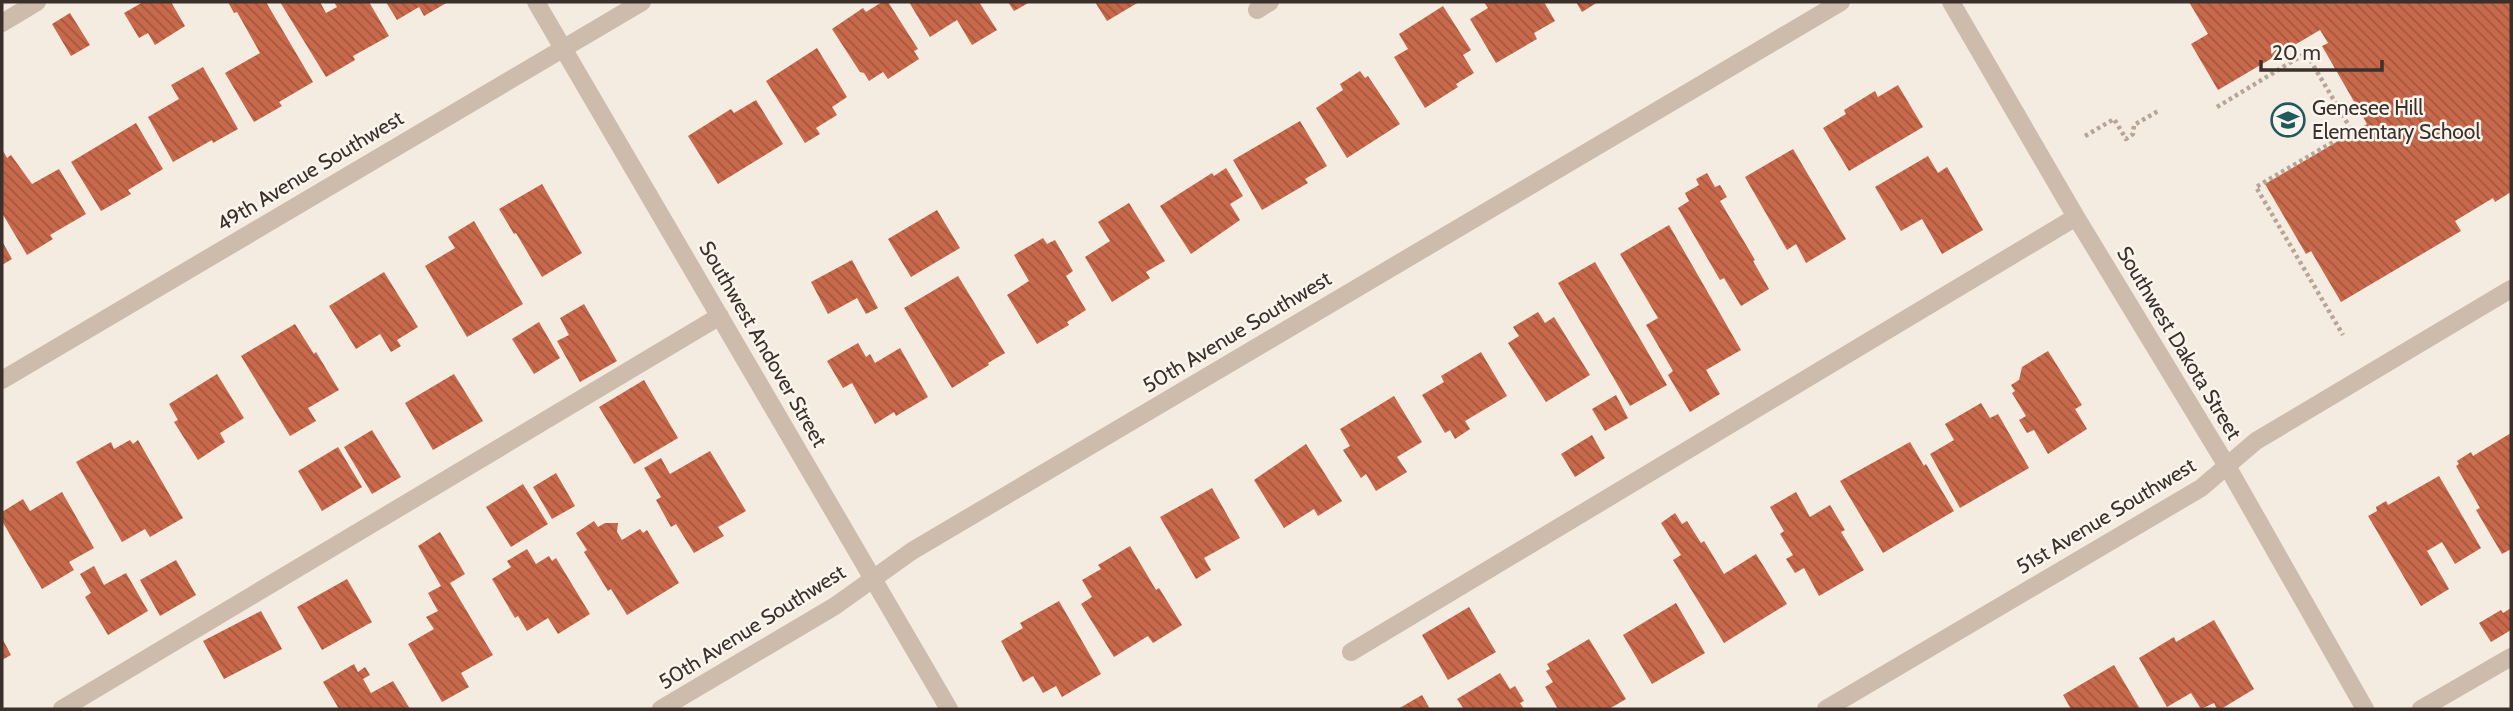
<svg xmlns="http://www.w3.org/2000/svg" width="2513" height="711" font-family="Cabin,sans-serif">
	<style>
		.building { fill: url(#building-back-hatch) }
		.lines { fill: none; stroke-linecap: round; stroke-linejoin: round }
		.path { stroke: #b9a596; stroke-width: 4.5; stroke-dasharray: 3.5 3.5; stroke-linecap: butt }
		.minor { stroke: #cdbbac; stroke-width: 18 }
		.labels { text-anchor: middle; stroke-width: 5; stroke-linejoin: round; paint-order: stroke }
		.poi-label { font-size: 21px; fill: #3b302b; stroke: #fbf5ee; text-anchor: start }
		.street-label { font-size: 21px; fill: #3b302b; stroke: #fbf5ee }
	</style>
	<defs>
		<pattern id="building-back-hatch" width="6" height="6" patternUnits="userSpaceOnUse" patternTransform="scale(1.75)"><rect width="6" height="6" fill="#c8694b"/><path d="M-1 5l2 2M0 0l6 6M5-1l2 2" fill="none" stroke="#a4573f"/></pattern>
	</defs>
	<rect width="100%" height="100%" fill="#f4ebe1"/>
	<!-- building -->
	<path class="building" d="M143,2h28l14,24 -30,19 -7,-12 -9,5 -15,-25z
		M228,2h38l47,80 -34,20 3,4 -28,16 -29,-49 35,-20 -23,-41 -3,1z
		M280,2h40l6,11 11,-6 -3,-5h35l20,34 -36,20 2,4 -29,17z
		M386,2h62l-24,14 -5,-9 -22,13z
		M882,2h6l30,47 -4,2 5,8 -31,20 -5,-7 -14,9 -5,-8 -4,-1 -28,-43 31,-21 3,4z
		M909,2h70l18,28 -25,15 -15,-25 -27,17z
		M1008,2h22l-16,9z
		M1095,2h44l-32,19z
		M1484,2h60l11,19 -21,12 3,6 -41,24 -26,-44 18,-11z
		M1576,2h22l-16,10z
		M2189,2h322v190l-16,10 -2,-4 -38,23 6,10 -120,71 -30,-51 -5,3 -41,-70 102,-60 -45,-78 6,-3 -8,-13 -102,60 -27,-46 17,-10z
		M1443,6l28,44 -8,5 11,18 -18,11 2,3 -33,21 -31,-51 14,-8 -9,-15z
		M70,13l20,32 -19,11 -19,-32z
		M817,48l30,49 -15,10 5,8 -21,13 4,6 -15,9 -39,-62z
		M203,67l35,62 -25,14 -1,-3 -39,22 -25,-45 31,-18 -8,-14z
		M1360,71l5,7 3,-2 32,48 -53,34 -31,-50 27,-18 -3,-6z
		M1898,85l25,42 -74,44 -26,-43 23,-14 -2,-4 31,-19 3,6z
		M756,100l27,44 -65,40 -30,-48 43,-27 3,4z
		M1300,121l27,45 -22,13 3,4 -46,27 -29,-50z
		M136,123l27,46 -35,21 3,4 -30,17 -30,-49z
		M2,149l5,9 4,-3 21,29 27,-15 27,45 -36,21 3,4 -26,16 -25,-42z
		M1793,149l53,90 -40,24 -10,-19 -9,6 -42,-73z
		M1928,156l10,17 9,-6 36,63 -41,24 -20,-35 -21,12 -26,-44z
		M1226,168l17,28 -13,8 10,16 -49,34 -31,-48 52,-33 2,3z
		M1707,173l8,14 5,-2 7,12 -7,4 35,59 -2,1 16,28 -28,17 -17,-28 -4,2 -42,-72 11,-7 -4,-8 14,-8 -3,-6z
		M542,184l40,69 -40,24 -26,-44 -2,1 -15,-25z
		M1129,203l36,58 -19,11 4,6 -38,24 -27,-45 25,-16 -12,-19z
		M937,210l23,38 -49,29 -23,-38z
		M474,221l49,83 -56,33 -42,-71 30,-18 -7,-11z
		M1669,225l72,125 -35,20 14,24 -30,18 -22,-37 5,-4 -27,-46 12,-7 -38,-64z
		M1043,238l4,6 8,-4 18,31 -7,5 20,34 -19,12 2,3 -32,19 -30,-49 22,-14 -15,-26z
		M2,241l10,18 -10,6z
		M852,260l26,48 -12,6 -9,-16 -29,16 -17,-32z
		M1595,262l72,123 -37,21 -72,-123z
		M384,272l34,55 -21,13 4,6 -10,6 -11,-18 -24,15 -27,-43z
		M958,276l47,77 -17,10 1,2 -37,23 -48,-80z
		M584,304l33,57 -37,21 -23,-41 12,-6 -9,-17z
		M1538,312l7,11 9,-6 36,58 -44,27 -38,-59 11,-7 -6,-9z
		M539,322l21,36 -26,16 -22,-35z
		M295,324l19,30 2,-2 23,38 -31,18 8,13 -26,15 -49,-80z
		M858,343l8,14 4,-3 5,9 25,-15 28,49 -32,19 -2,-4 -19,12 -23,-41 -9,5 -16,-27z
		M2048,351l34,54 -7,4 12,20 -39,25 -14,-24 -7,3 -8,-13 7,-4 -14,-23 3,-2 -4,-6 8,-5 3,-13z
		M1481,352l26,44 -42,25 5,8 -15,10 -5,-9 -5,3 -23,-38 22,-13 -3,-6z
		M217,374l27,44 -24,15 5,9 -27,18 -24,-38 4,-2 -9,-16z
		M454,374l29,47 -50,29 -28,-47z
		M644,380l34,58 -44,26 -35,-57z
		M1616,395l12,23 -23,13 -13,-22z
		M1394,396l28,46 -25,15 10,15 -31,19 -10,-17 -5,4 -18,-28 7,-4 -10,-17z
		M1981,403l9,15 8,-4 31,54 -69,40 -30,-54 24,-14 -9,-16z
		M372,430l29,47 -29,17 -28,-47z
		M2511,433v116l-9,5 -26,-44 4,-2 -24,-42 3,-2 -2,-3 14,-9 2,4z
		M1592,435l13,23 -30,19 -14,-23z
		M130,440l3,4 5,-4 45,78 -33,19 -5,-8 -23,13 -46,-80 35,-20 3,7z
		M1910,442l14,24 2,-2 28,47 -71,42 -43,-72z
		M1306,444l36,57 -24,15 -4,-7 -30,19 -30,-48z
		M338,447l24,40 -40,24 -24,-40z
		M710,451l36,60 -28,16 6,9 -30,17 -18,-29 -5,3 -15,-27 5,-3 -17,-29 17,-10 9,16z
		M556,473l19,33 -23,13 -19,-32z
		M2439,476l42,72 -26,16 -13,-22 -15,9 22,38 -28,17 -53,-90 9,-5 -1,-4 10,-6 2,4z
		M523,484l25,40 -37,23 -25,-40z
		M1212,488l28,50 -36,20 7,12 -15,9 -36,-62z
		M62,492l32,56 -25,14 5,8 -32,19 -40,-68v-9l21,-13 7,12z
		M1796,492l14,25 20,-12 15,25 -4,2 23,38 -45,26 -15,-28 -9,5 -9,-14 7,-4 -13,-21 4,-3 -14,-24z
		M1675,513l7,11 5,-3 14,22 3,-2 20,33 32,-20 31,50 -63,39 -51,-83 8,-5 -20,-32z
		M594,521l4,6 7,-4h13l-1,9 5,8 18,-11 3,4 4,-3 32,53 -52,32 -16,-26 -3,2 -24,-39 3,-2 -11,-17z
		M440,532l25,42 -15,9 43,72 -32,18 8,14 -27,15 -34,-58 26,-15 -8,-12 12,-6 -10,-18 13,-7 -23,-40z
		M1130,546l26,44 3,-2 23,37 -29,18 -5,-7 -34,21 -33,-53 11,-7 -10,-17 19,-11 -3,-4z
		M527,549l9,15 13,-8 3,5 4,-3 34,56 -32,20 -10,-16 -21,13 -9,-15 -3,2 -23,-39 19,-12 -4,-6z
		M176,560l20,35 -36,21 -20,-36z
		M94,566l10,19 22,-12 22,38 -40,24 -23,-38 6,-4 -11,-19z
		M347,579l25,43 -50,28 -25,-43z
		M1059,601l42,73 -39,23 -6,-11 -13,7 -10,-17 -10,6 -22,-41 22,-13 -3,-5z
		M1676,603l29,50 -53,31 -29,-49z
		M1469,607l27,45 -48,28 -26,-45z
		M2511,608v22l-20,12 -12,-19 22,-13 2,3z
		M261,611l21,38 -58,30 -21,-38z
		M2214,620l40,69 -33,20h-4l-3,-6 -13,6 -10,-16 -24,14 -28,-49 35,-21 2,5z
		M2,638l9,17 -9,5z
		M1589,639l37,60 -17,10h-51l-13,-22 8,-5 -7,-11 4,-2 -3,-5z
		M354,664l4,8 7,-5 5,8 -7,4 8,14 22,-12 17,28h-71l-16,-27z
		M2114,665l26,44h-69l-8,-14z
		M1500,673l10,16 5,-3 9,15 -4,2 4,6h-60l-7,-10z
		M1422,695l8,14h-32z"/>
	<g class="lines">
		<!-- path -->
		<path class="path" d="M2217,107l89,-54 46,78 -96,56 87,148
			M2085,136l29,-17 12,20 7,-5 1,-9 26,-15"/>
		<!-- minor -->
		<path class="minor" d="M536,2l413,707
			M1951,2l125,215 151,249 138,243
			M1257,10l13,-8
			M2,23l35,-21
			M2,380l640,-378
			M1351,652l725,-435
			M62,709l658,-393
			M661,709l174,-103 77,-55 929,-549
			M1826,709l375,-221 55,-47 255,-152
			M2421,709l90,-52"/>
	</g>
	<!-- icons -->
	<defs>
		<symbol id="school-ring" viewBox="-11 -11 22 22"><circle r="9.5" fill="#fbf5ee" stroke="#1f5a5e" stroke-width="1.5"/><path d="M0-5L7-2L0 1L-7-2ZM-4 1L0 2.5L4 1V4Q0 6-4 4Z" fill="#1f5a5e"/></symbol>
	</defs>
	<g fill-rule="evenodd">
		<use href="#school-ring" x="2269" y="101" width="38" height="38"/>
	</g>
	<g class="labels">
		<!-- poi labels -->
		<g class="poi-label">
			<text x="2312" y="115">Genesee Hill<tspan x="2312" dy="24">Elementary School</tspan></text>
		</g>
		<!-- street labels -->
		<g class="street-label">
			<text transform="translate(310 171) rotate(-31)" y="7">49th Avenue Southwest</text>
			<text transform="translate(1237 332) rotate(-31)" y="7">50th Avenue Southwest</text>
			<text transform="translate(2179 343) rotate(59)" y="7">Southwest Dakota Street</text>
			<text transform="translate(763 344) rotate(60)" y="7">Southwest Andover Street</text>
			<text transform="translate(2106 516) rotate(-31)" y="7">51st Avenue Southwest</text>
			<text transform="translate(752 627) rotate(-32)" y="7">50th Avenue Southwest</text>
		</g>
	</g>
	<!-- border -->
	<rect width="2513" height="711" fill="none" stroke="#3b302b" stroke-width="7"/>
	<!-- scale -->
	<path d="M2261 60v10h121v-10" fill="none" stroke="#3b302b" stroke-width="3.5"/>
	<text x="2272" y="60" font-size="21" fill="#3b302b" stroke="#fbf5ee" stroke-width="5" paint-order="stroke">20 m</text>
</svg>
